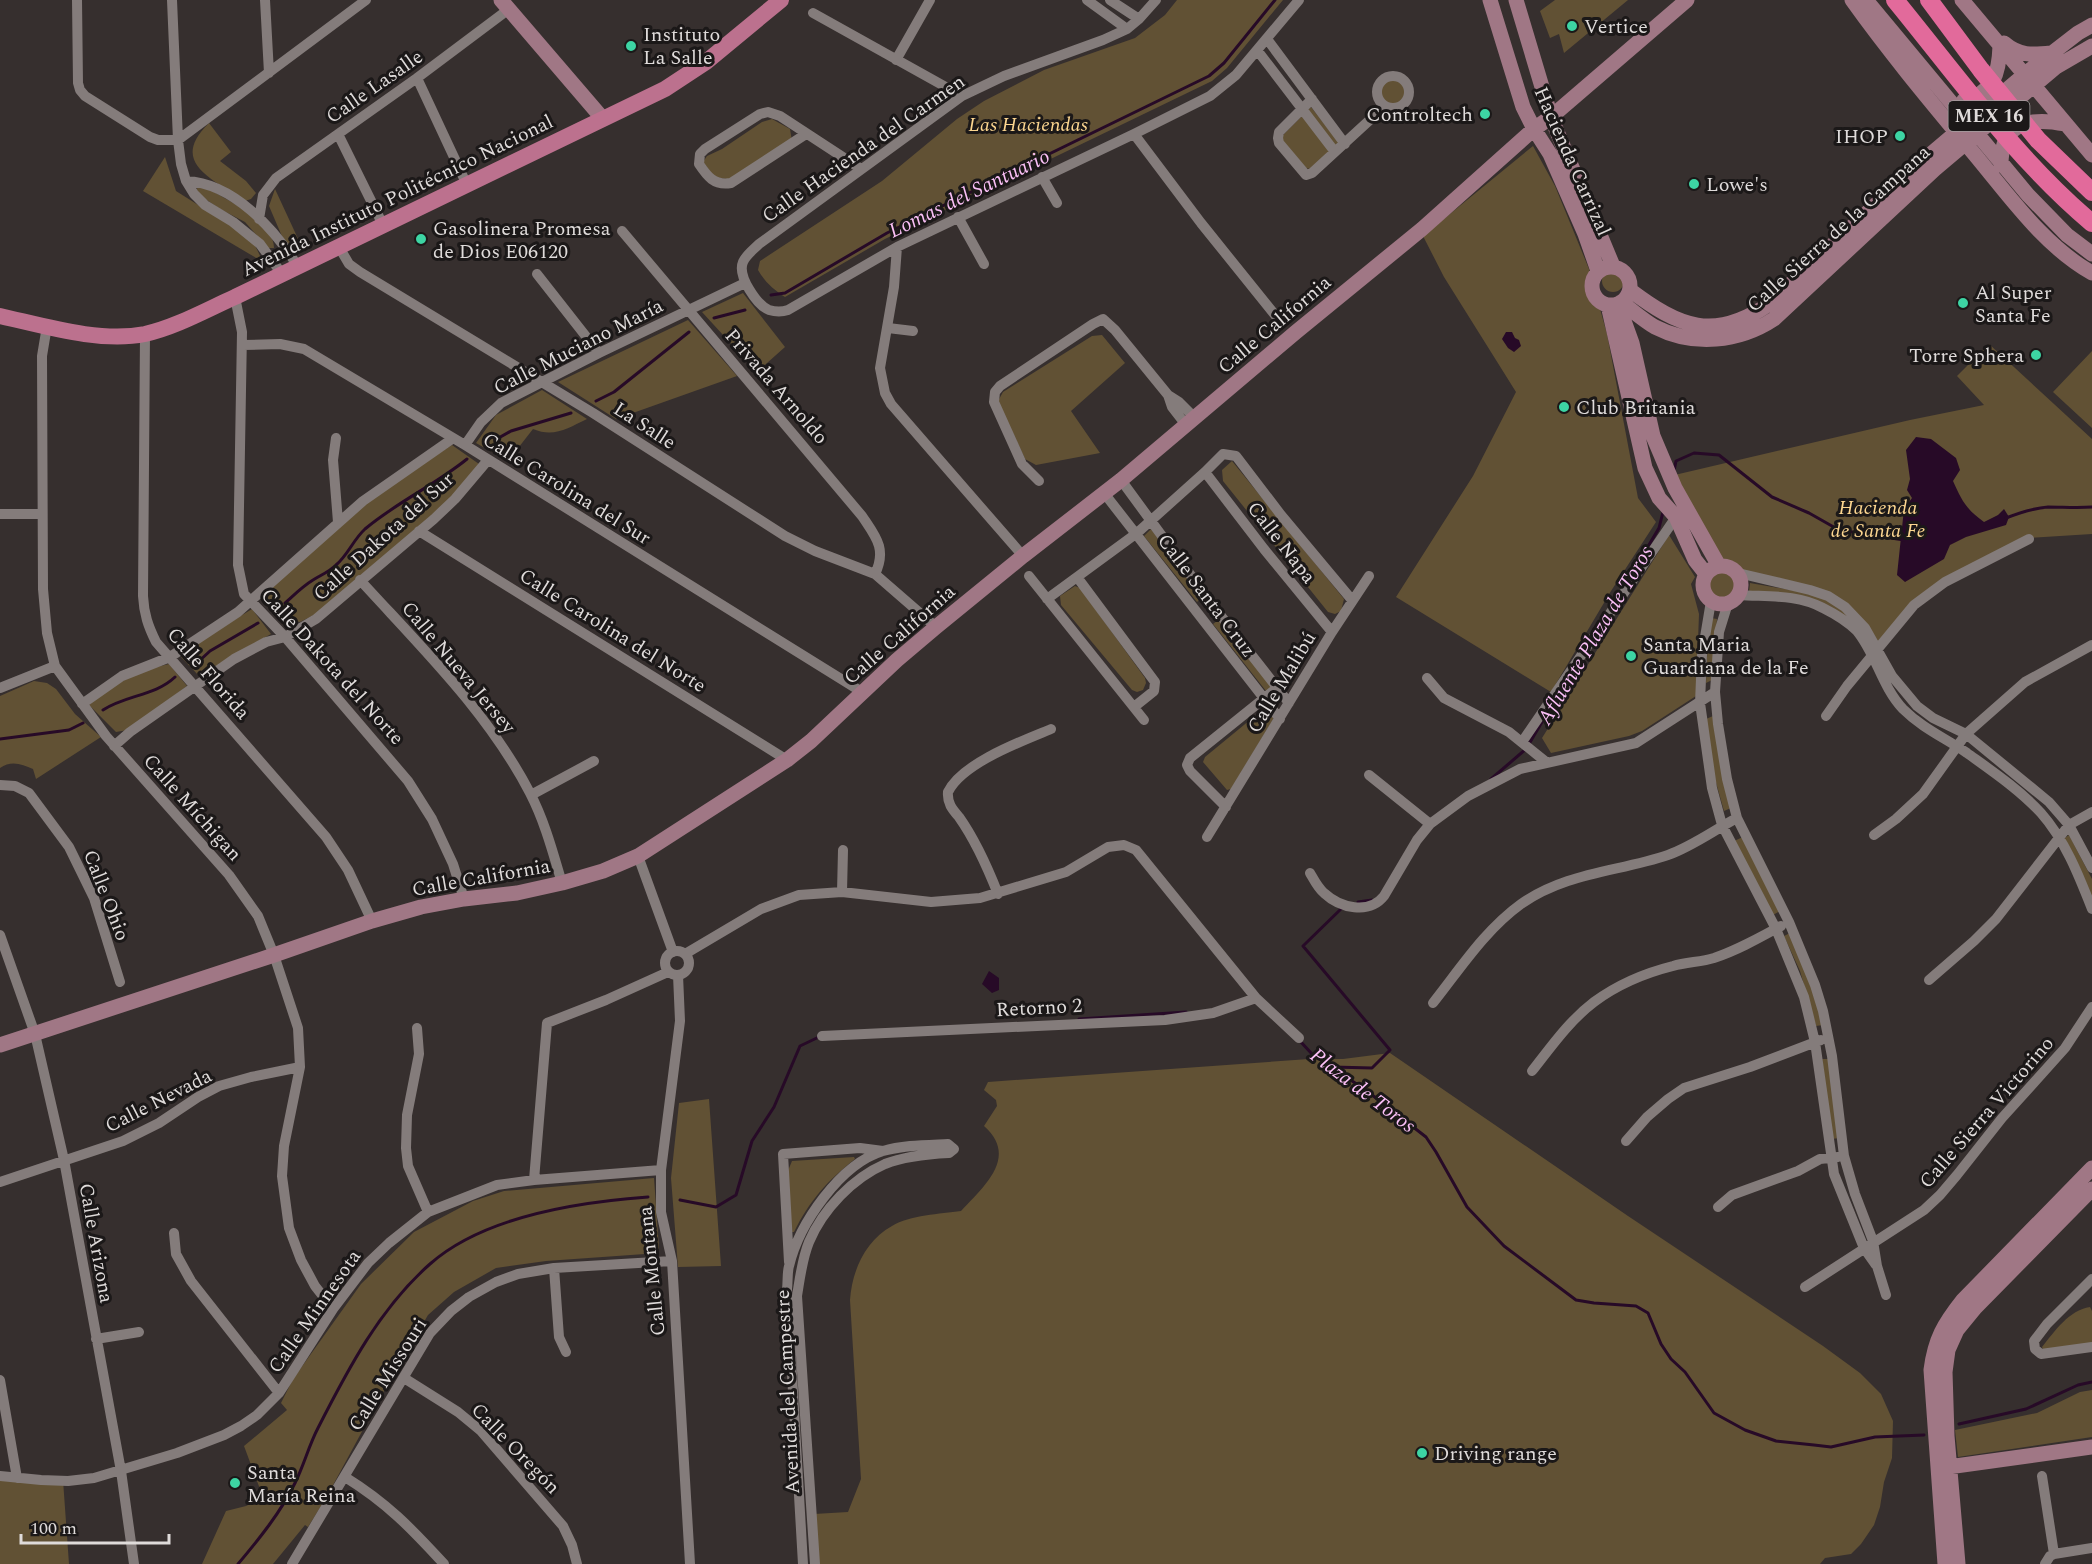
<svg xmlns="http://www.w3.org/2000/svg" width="2092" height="1564" font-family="Spectral,serif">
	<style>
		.green { fill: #615134 }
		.water { fill: #270a27 }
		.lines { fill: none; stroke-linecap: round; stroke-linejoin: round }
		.stream { stroke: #270a27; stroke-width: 3 }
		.street { stroke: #847c7b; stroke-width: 10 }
		.secondary { stroke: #a07785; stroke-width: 15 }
		.primary { stroke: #bc718e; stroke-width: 16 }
		.highway { stroke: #e26a9b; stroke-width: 18 }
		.poi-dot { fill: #3dd4a3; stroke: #1b1818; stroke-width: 2 }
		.labels { text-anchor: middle; stroke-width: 6; stroke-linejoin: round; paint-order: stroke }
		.shield { fill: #1b1818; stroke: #a4a0a0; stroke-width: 1.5 }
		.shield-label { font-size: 18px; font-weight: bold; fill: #dfdbda }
		.poi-label { font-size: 20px; fill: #dfdbda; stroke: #1b1818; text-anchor: start }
		.street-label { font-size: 20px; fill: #dfdbda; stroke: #1b1818 }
		.park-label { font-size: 20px; font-style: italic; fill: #fcd690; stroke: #1b1818 }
		.water-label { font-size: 21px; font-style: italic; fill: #fabff6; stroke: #1b1818 }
	</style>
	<rect width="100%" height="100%" fill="#362f2e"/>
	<!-- green -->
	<path class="green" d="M1177,0h106l-56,68 -15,13 -327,158 -100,58c-12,-8 -20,-15 -27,-27l2,-9 122,-80 75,-62 27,-18 60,-31 91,-32 30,-23z
		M1555,0h73l-64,53 -5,-19 -9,4 -10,-27z
		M1378 91a14 14 0 1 1 28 0a14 14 0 1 1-28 0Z
		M1311,107l29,37 -30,25 -4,-1 -25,-27 1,-5z
		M772,119l18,10 2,12 -59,39 -19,-3 -11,-15 4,-6 15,-7 40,-27z
		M209,123l22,29 -11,9 26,20 10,12 -5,6 -6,2c-32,-22 -77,-38 -36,-78z
		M1533,146l22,40 34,83 18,65 31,164 18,24 -45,69 -60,101 -155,-95 77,-121 43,-84 -72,-115 -21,-41z
		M165,157l11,34 76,48 11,23 -120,-71z
		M198,187l10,2c20,11 66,33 66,59h-6l-23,-26 -25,-13 -25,-17z
		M275,189l25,54 -10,5 -6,-7 -15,-35z
		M1602 281a11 11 0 1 1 22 0a11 11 0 1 1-22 0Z
		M743,293l42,54 -28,25 -55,-60z
		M688,320l49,56 -121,43 -58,-37z
		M1102,335l23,28 -54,48 29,42 -64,12 -11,-6 -27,-58 5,-9 89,-56z
		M1989,344l103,95v95l-63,4 -90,45 -61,65 -31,-42 -123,-41 -58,-88 244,-57 74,-15 -27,-29z
		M2092,351v77l-39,-36z
		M542,390l45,29c-19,9 -33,19 -54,10l-25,32 -32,-18 20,-28z
		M452,445l27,19 -18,27 -145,123 -16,8 -10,-2 -7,5 -18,-24 4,-12 116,-102z
		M1232,461l112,138 -3,12 -6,3 -7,-2 -105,-131 -1,-11z
		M1151,529l52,67 -6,6 -53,-66z
		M1669,535l26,42 -4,7 8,30 -3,82 -54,35 -13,5 -78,17 -9,-15z
		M1705 587a15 15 0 1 1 30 0a15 15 0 1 1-30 0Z
		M1750,583l64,11 25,11 17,16 -24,-10 -83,-19z
		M1075,586l5,2 65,90 1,5 -3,7 -6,2 -5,-2 -71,-85 -1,-9z
		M252,609l19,25 -42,24 -29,19 -19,-20 5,-3 2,-6z
		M1221,618l61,81 -5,2 -7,-5 -57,-72z
		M1711,618l6,1 -5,61 -6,3 1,-26z
		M169,664l18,22 -59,44 -12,2 -27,-27 18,-16 37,-19z
		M34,681l13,2 9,6 19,25 26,23 -65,42 -3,-10c-11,-5 -22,-9 -33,-1v-72z
		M1267,706l7,12 -43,71 -4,1 -24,-28 2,-5z
		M1713,716l18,92 -7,3 -9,-32 -9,-60z
		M2069,835l23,44v22l-30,-61z
		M1743,837l37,74 -7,4 -39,-74z
		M1790,933l24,60 9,32 -7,1 -16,-55 -16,-35z
		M1390,1053l238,163 195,130 37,27 21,21 12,27 -1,37 -8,24 -4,25 -6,18 -13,19 -10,10 -26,4 -5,6h-1003l-3,-50 34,-2 13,-33 -11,-179c2,-29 15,-59 42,-74 18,-11 48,-12 69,-15 23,-25 58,-54 23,-85l13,-20 -1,-6 -12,-10 4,-8 321,-23h34z
		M1822,1059h6l11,79 -7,1z
		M709,1099l12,167 -43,1 -7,-89 8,-75z
		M854,1157l1,2c-28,22 -45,41 -61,73h-3l-4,-59 5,-12z
		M654,1178l5,70 -6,7 -8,-1 -99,7 -50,7 -42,24 -26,23 -43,74 -59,109 -18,29 -3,-2 -32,39h-71l24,-53 20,-5 19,-9 -2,-8h-3l-16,-43 43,-36 -6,-7 12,-24 68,-95 53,-52 59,-31 31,-10z
		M2090,1307l2,4v38l-47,5 -3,-7c13,-16 27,-37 48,-40z
		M2092,1390v47l-134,20 -3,-27 82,-17 43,-21z
		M0,1473l63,7 6,84h-69z"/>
	<!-- water -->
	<path class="water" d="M1506,332h6l3,6 4,2 2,6 -7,6 -6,-4 -6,-9z
		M1916,437l15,2 25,19 4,12 -7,11c9,20 13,28 31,41l14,-7 6,-6 5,8 -3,8 -40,12 -16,8 -6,14 -39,23 -8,-7 7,-66 8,-11 -5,-8 3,-11 -4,-29z
		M989,971l10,7v12l-7,3 -10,-9z"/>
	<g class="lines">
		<!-- stream -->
		<path class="stream" d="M771,295l14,-2 102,-60 322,-157 15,-13 51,-63
			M714,318l31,-8
			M596,401l18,-9 75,-60
			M495,440l16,-9 60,-18
			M1674,471l2,-10 18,-8 25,2 53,42 37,16 30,17 65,10
			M2006,518c13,-5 28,-10 42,-11 15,0 29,1 44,0
			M1637,565l22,-37 4,-16
			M285,603c9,-8 18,-17 28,-23 8,-5 16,-8 23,-15 12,-10 17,-25 29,-36 32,-27 70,-44 102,-70
			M197,663l13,-12 48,-28
			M103,710c23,-15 52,-14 72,-33
			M0,739l69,-9 14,-7
			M1491,779l35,-30 16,-27
			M1358,902l14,-2
			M1079,1019l107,-7
			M1300,1041l12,13 55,37 59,46 10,15 31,55 37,39 72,54 18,3 42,3 12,7 13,31 10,15 14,13 29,41 31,17 31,11 38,4 17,2 44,-10 49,-2
			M1332,1067l40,1 18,-18 -87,-104 40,-39
			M680,1200l36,7 20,-12 16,-54 22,-34 26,-61 21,-10
			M1959,1424l67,-15 52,-24 14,-3
			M238,1564c21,-25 43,-52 57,-81 9,-18 14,-38 23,-55 30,-59 62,-120 112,-164 53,-47 149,-62 218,-67"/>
		<!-- street -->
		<path class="street" d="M77,0l1,83 2,7 5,6 65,41 8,3h20
			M172,0l6,140 3,24 5,17 8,13 11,11 28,17 27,22 22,30
			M265,0l4,73
			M1087,0l40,29
			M1110,0l29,19
			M1156,0l-17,19 -12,10 -24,11 -99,36 -42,20 -203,148c-6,6 -13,11 -16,18 -6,14 14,43 26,48 7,2 13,2 19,0l109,-63 237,-113 76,-38 26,-21 63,-75
			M813,13l149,83
			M1267,39l78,105
			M1257,50l78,102
			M896,60l34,-60
			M1377 92a16 16 0 1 1 32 0a16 16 0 1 1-32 0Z
			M417,78l50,107
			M1312,99l-33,33 -1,6 1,5 27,32 6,-2 73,-67
			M338,134l45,91
			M806,134l-75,49c-17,3 -24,-7 -32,-19l1,-10 5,-5 55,-35 8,-2 12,4 81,53
			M1134,134l67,89 78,97
			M178,140l188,-140
			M1042,177l15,26
			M186,181c47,2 89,48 112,86
			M958,217l26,47
			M259,219l4,-24 13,-17 141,-100 92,-69
			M622,231l240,285c14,21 25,33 13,58
			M339,247l10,17 11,8 233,141 192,123 30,15 60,23 61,53
			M897,247l-3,40 -14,81 5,25 6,11 132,152
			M537,274l62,79
			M235,297l7,35 -4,233 6,29 41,43 123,144 24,38 21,45 11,35
			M47,326l-5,30 1,233 4,44 8,33 51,70 123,139 29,41 16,39 24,73 2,39 -16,79 -2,30 7,52 12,32 14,26 18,23
			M888,328l25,3
			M145,334l-2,262c1,18 5,30 13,46l170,195 22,33 24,51
			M243,345l37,-1 24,5 161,96 397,247
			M1168,395l11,7 16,16
			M336,438l-3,22 5,62
			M465,445l16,-23 20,-19 98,-50 146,-70
			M1205,472l59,77 68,83
			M1121,480l93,127 75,96
			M1039,481l-17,-17 -28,-62 1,-10 5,-6 93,-62 10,-5 12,11 53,65 4,12 14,18
			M1104,493l176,226
			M0,514h42
			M419,531l368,229
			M1738,573l72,17 18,6 17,11 20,21 27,48 25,30 16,12 33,16 83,68 20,23 23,43
			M1029,576l115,144
			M1077,577l78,105 -1,9 -20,16
			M360,580c61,67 128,132 170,213 15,29 23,60 32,90
			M1739,595c29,2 58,-1 84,13 12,6 25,14 34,23 19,23 25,56 46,78 19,19 42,29 64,44 25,18 53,37 74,60 24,27 38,63 51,96
			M1047,599l90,-66 68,-61 18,-18 13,2 45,59 71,85
			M1711,601l-9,54 -2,48 12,85 10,37 54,104 28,68 11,45 19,132 30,74 12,17
			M1728,603l-9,29 -4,60 3,32 9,55 10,39 52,104 26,63 8,26 9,45 12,100 11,38 18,47 4,25 9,29
			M1427,678l17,20 65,34 37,30
			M0,688l55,-22
			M82,704l40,-28 48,-19 68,-45 125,-111 89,-62
			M1826,716l21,-30 67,-81 31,-23 84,-43
			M1522,742l156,-228
			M114,746l16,-14 104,-73 32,-17 19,-5 31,-18 118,-100 21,-20 33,-39
			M1369,775l61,49
			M0,785l15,1 14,7 40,54 25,51 26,84
			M531,795l63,-34
			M1226,807l-36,-36 -3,-6 3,-7 87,-70
			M1874,835l22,-16 27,-25 43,-60 59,-52 67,-37
			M1207,837l125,-205 37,-56
			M638,856l35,96
			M1310,873c4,7 8,15 14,20 16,15 45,22 60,3l33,-56 13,-16 38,-28 52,-27 116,-26 79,-51
			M842,892l1,-42
			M998,894c-11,-28 -22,-53 -39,-77 -7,-8 -12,-14 -11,-25 14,-29 74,-51 103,-63
			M0,935l35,99 29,126 57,311 13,93
			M665 963a12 12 0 1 1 24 0a12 12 0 1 1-24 0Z
			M685,954l76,-45 38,-14 43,-3 89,10 49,-4 86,-26 42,-25 16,-2 12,5 120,148 43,40
			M678,975l2,46 -19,149v42l11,49 18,303
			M1929,980l45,-39 22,-22 73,-94 23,-13
			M1433,1003c27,-34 52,-73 88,-99 46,-32 97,-32 147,-49 25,-9 46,-25 69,-37
			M417,1028l2,26 -12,61 -1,33 2,18 20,46
			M822,1036l343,-16 48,-7 43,-15
			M1532,1071c19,-24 37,-50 62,-69 23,-17 51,-29 79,-36 14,-4 28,-4 41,-8 24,-8 45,-20 67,-32
			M1626,1141l21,-24 21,-18 16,-11 66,-21 71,-27
			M534,1180l13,-157 59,-23 62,-28
			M0,1182l123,-41 36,-18 39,-26 21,-11 32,-9 49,-10
			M1718,1207l14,-12 66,-24 22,-12 18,-2
			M174,1233l2,21 15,27 88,112
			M789,1262l-6,-108 77,-6 23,3
			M554,1268l5,69 7,15
			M2092,1279l-45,45 -13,17 1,8 6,5 51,-7
			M1805,1287l119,-77 16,-15 17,-20 45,-57 63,-70 27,-41
			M96,1339l43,-7
			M404,1378l54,34 23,19 82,95 9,19 5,19
			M0,1380l17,98
			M0,1476l41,4 27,1 26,-3 83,-25 47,-18 17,-9 16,-11 22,-22 54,-84 35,-46 21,-20 39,-31 69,-27 37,-5 127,-10
			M2042,1476l12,78
			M345,1477c42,26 66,51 99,87
			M2054,1554l38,-6
			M292,1564l138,-231 21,-22 18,-14 27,-15 22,-8 36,-6 118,-7
			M803,1564l-16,-275c1,-7 0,-16 2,-23 10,-42 51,-102 94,-115 20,-6 44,-6 65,-7l6,5 -5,4c-21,1 -44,3 -64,11 -32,14 -62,45 -76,78 -7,17 -9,36 -12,54l18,268
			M2045,1564l5,-8 4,-2"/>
		<!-- secondary -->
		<path class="secondary" d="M501,0l102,119
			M1490,0l33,107 11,22 16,25 35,80 13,37
			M1516,0l35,117 62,149
			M1852,0c40,56 84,108 128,161 33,40 66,86 112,112
			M1866,0l162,195 39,40 25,19
			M1962,0l130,155
			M2004,43c15,13 28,12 47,10
			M1964,100c30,-7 35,-27 36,-54
			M2001,165c0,-43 29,-48 64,-41
			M1592 286a19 19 0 1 1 38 0a19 19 0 1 1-38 0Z
			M1630,290c49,37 84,52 139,14l156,-145 105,-89 48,-37 14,-8
			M1621,302c11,8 22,18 34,25 39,20 84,15 119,-8l161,-150 121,-102 36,-21
			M1618,304l14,39 21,93 22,52 44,78
			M1608,305l37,163 14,30 17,19 19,43 11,14
			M1703 585a19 19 0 1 1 38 0a19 19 0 1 1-38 0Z
			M0,1045l274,-90 98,-34 49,-14 43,-8 53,-6 45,-10 41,-12 35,-15 149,-96 24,-19 86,-81 39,-33 87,-71 98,-76 175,-148 126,-103 112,-100 17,-12 136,-117
			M1941,1468l151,-21
			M1945,1564l-14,-194c4,-31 13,-46 32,-70l129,-132
			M1958,1564l-11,-128 -2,-64 3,-22 9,-20 18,-22 117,-119"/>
		<!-- primary -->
		<path class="primary" d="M0,316c45,10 100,27 145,18 31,-7 61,-24 90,-37l430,-208 41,-27 75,-62"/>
		<!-- highway -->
		<path class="highway" d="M1895,0c63,77 121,159 197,223
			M1929,0l52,70 57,70 54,52"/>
	</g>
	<!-- markers -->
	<g class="poi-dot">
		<circle cx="1572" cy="26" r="6"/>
		<circle cx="631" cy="46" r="6"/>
		<circle cx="1485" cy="114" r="6"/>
		<circle cx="1900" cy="136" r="6"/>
		<circle cx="1694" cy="184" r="6"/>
		<circle cx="421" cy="239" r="6"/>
		<circle cx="1963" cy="303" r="6"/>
		<circle cx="2036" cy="355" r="6"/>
		<circle cx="1564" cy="407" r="6"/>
		<circle cx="1631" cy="656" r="6"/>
		<circle cx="1422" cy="1453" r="6"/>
		<circle cx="235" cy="1483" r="6"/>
	</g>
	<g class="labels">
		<!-- shield labels -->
		<rect class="shield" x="1948.5" y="101" width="81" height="30" rx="4.5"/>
		<g class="shield-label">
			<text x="1989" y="122">MEX 16</text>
		</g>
		<!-- poi labels -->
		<g class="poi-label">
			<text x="1584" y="33">Vertice</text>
			<text x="643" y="41">Instituto<tspan x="643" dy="23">La Salle</tspan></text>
			<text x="1473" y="121" text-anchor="end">Controltech</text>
			<text x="1888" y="143" text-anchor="end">IHOP</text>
			<text x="1706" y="191">Lowe's</text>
			<text x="433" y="235">Gasolinera Promesa<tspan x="433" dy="23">de Dios E06120</tspan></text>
			<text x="1975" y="299">Al Super<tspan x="1975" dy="23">Santa Fe</tspan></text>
			<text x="2024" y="362" text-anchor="end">Torre Sphera</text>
			<text x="1576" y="414">Club Britania</text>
			<text x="1643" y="651">Santa Maria<tspan x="1643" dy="23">Guardiana de la Fe</tspan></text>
			<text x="1434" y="1460">Driving range</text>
			<text x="247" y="1479">Santa<tspan x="247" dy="23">María Reina</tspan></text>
		</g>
		<!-- street labels -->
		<g class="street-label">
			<text transform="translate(374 86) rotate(-35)" y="7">Calle Lasalle</text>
			<text transform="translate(863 148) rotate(-35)" y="7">Calle Hacienda del Carmen</text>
			<text transform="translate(1573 161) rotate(66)" y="7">Hacienda Carrizal</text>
			<text transform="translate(397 195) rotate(-26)" y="7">Avenida Instituto Politécnico Nacional</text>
			<text transform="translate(1838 228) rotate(-42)" y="7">Calle Sierra de la Campana</text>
			<text transform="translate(1274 324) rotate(-40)" y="7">Calle California</text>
			<text transform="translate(578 346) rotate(-27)" y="7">Calle Muciano María</text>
			<text transform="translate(777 386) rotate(49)" y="7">Privada Arnoldo</text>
			<text transform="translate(645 425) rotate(33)" y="7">La Salle</text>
			<text transform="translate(567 488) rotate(32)" y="7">Calle Carolina del Sur</text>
			<text transform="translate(383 536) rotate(-42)" y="7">Calle Dakota del Sur</text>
			<text transform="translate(1282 542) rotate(52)" y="7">Calle Napa</text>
			<text transform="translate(1207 595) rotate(53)" y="7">Calle Santa Cruz</text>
			<text transform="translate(613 630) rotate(32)" y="7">Calle Carolina del Norte</text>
			<text transform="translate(899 634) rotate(-41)" y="7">Calle California</text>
			<text transform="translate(333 666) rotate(48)" y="7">Calle Dakota del Norte</text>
			<text transform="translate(459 667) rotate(50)" y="7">Calle Nueva Jersey</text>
			<text transform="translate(209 673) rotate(49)" y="7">Calle Florida</text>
			<text transform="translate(1281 682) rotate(-59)" y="7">Calle Malibú</text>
			<text transform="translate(193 807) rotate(48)" y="7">Calle Míchigan</text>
			<text transform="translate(481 877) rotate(-10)" y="7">Calle California</text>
			<text transform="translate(107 895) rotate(69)" y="7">Calle Ohio</text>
			<text transform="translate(1039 1007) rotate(-3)" y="7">Retorno 2</text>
			<text transform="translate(158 1100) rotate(-27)" y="7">Calle Nevada</text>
			<text transform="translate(1986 1112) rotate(-49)" y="7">Calle Sierra Victorino</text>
			<text transform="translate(97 1243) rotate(80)" y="7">Calle Arizona</text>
			<text transform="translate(651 1271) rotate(-96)" y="7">Calle Montana</text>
			<text transform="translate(314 1311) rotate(-55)" y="7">Calle Minnesota</text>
			<text transform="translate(387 1374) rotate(-58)" y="7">Calle Missouri</text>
			<text transform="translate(787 1392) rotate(-93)" y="7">Avenida del Campestre</text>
			<text transform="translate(516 1448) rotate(46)" y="7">Calle Oregón</text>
		</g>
		<!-- park labels -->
		<g class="park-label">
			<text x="1028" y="131">Las Haciendas</text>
			<text x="1878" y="514">Hacienda<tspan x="1878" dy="23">de Santa Fe</tspan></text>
		</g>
		<!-- water labels -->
		<g class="water-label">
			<text transform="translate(969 193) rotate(-26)" y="7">Lomas del Santuario</text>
			<text transform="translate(1595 635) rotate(-59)" y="7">Afluente Plaza de Toros</text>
			<text transform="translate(1363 1090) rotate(37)" y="7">Plaza de Toros</text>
		</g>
	</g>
	<!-- scale -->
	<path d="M21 1534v9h148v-9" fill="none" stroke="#dfdbda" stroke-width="3"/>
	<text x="30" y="1534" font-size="18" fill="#dfdbda" stroke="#1b1818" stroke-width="4.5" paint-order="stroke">100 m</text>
</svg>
